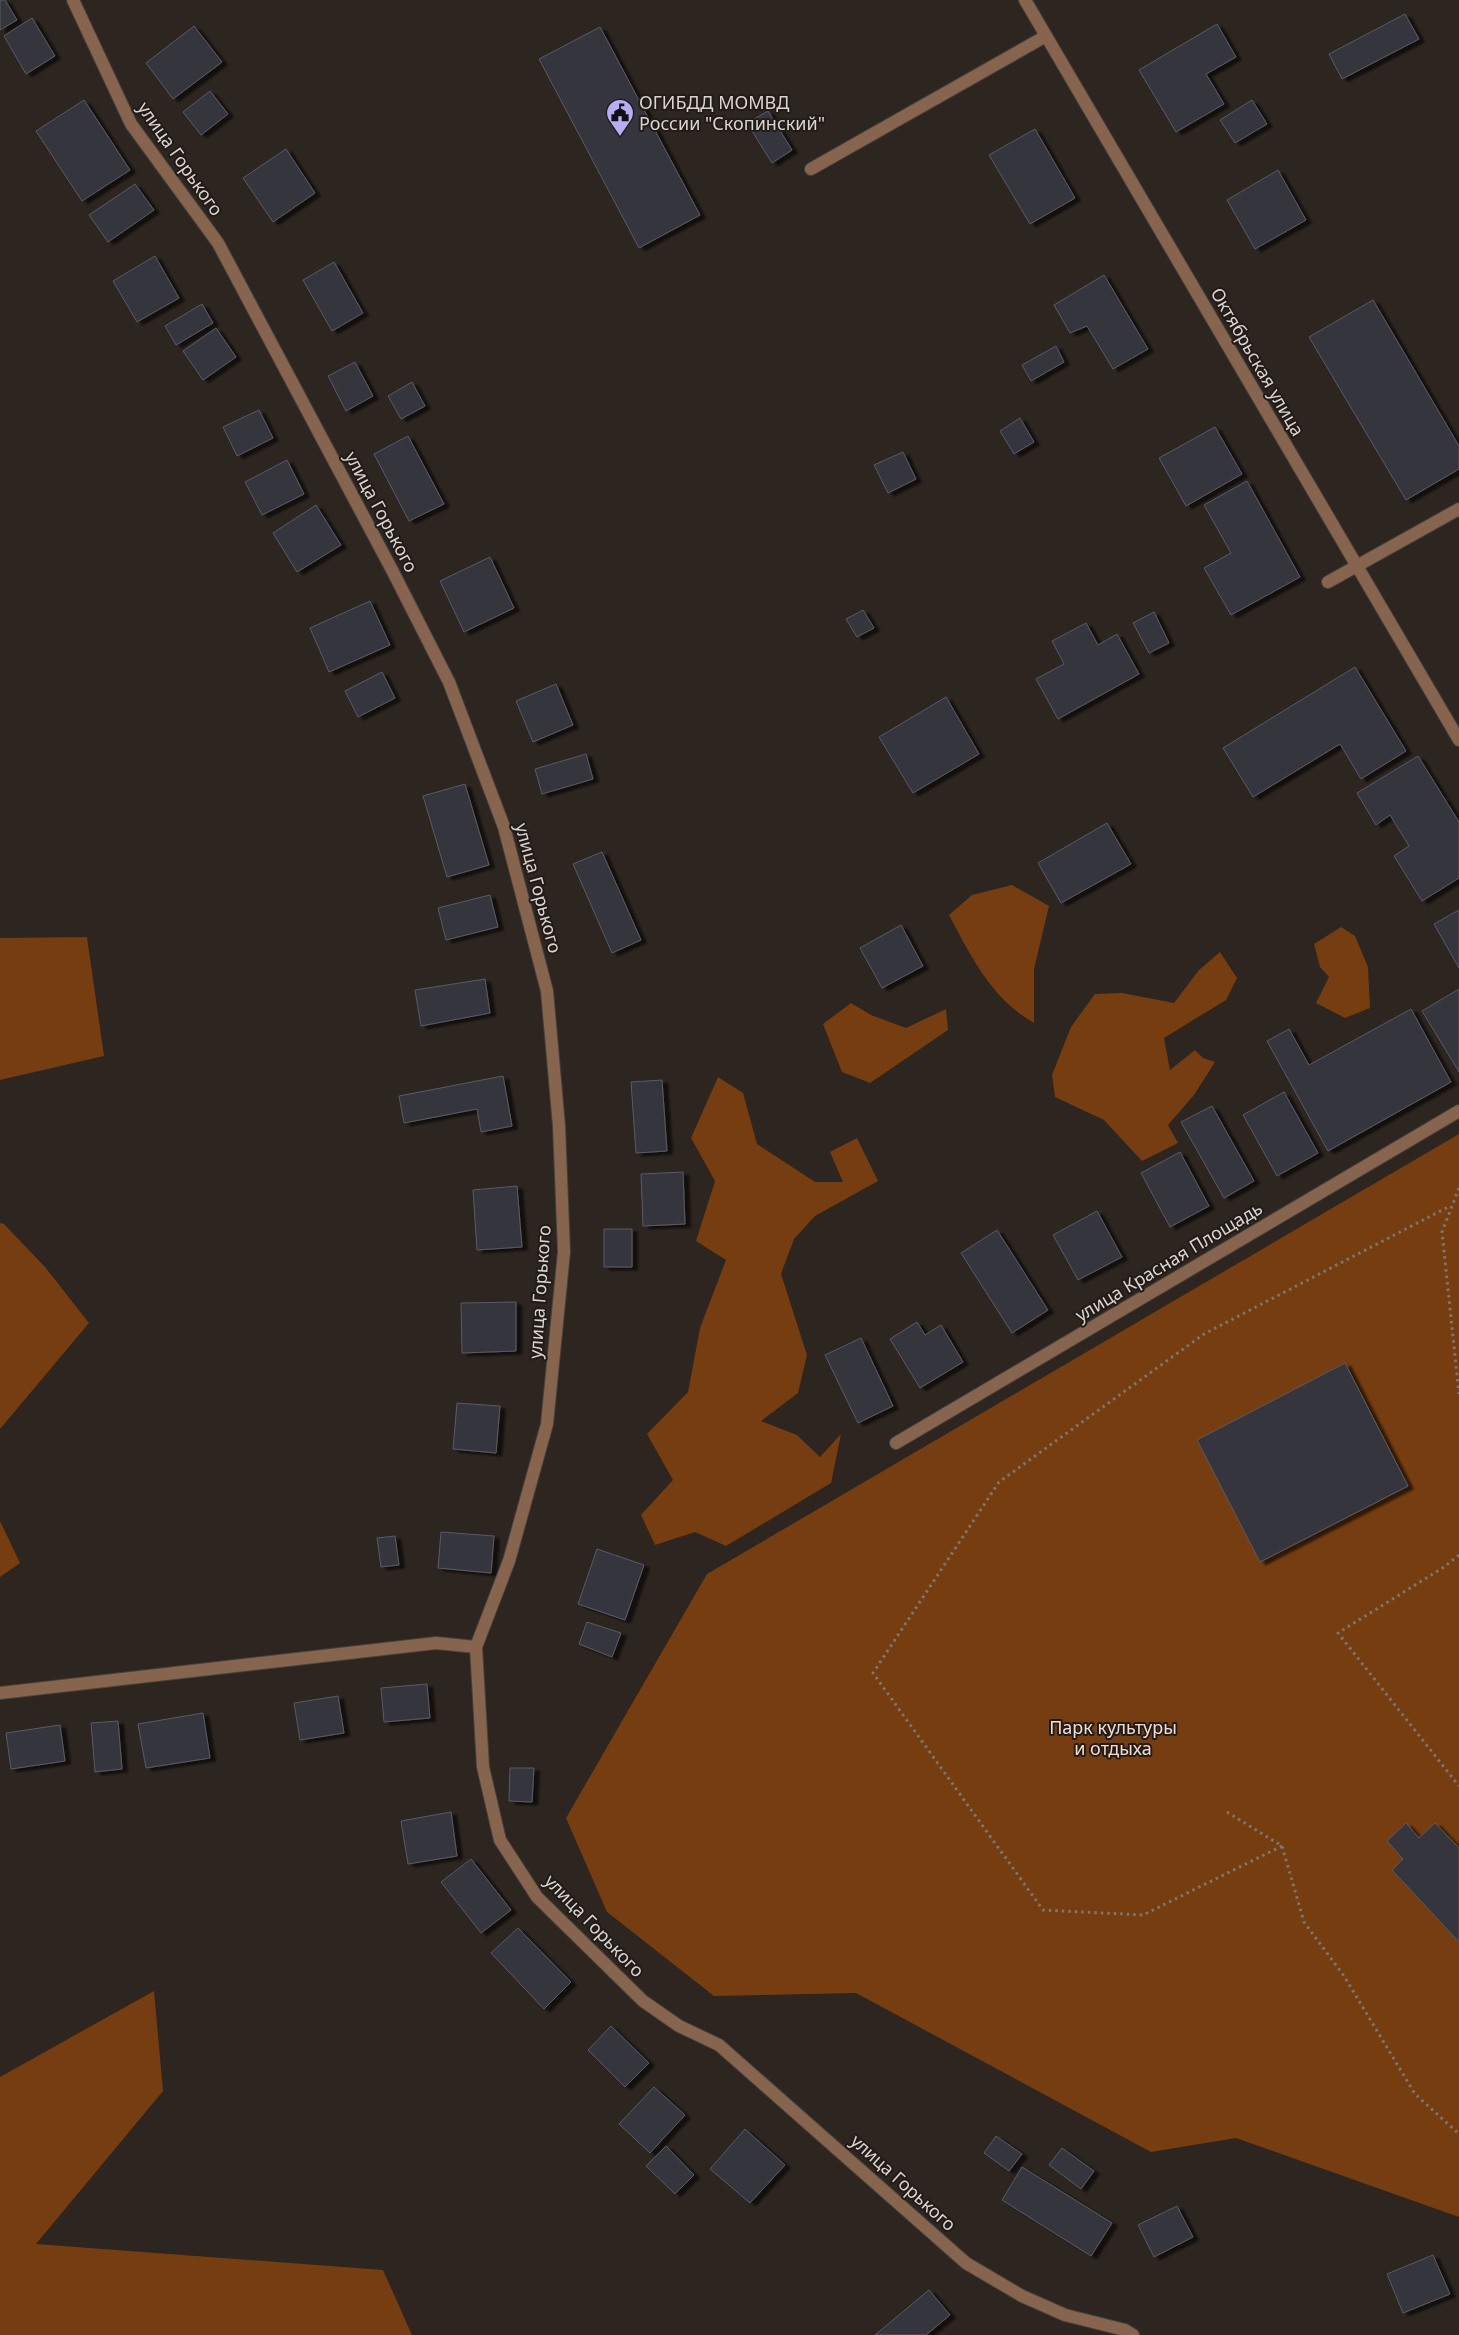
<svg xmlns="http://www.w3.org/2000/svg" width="1459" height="2335" font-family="'Noto Sans',sans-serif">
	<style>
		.green { fill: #753d10 }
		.building { fill: #36353d; stroke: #5b5a63; filter: url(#shadow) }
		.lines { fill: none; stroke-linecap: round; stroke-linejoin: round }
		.minor-casing { stroke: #48413c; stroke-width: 14 }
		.path { stroke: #7d7672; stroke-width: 3; stroke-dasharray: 2.5 4; stroke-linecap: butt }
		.minor { stroke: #87644d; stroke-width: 12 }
		.labels { text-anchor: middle; stroke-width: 4; stroke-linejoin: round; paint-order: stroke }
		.poi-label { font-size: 18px; fill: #dad5d2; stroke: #221b17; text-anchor: start }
		.street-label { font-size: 18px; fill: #dad5d2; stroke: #221b17 }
		.park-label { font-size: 18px; fill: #f2dcce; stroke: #221b17 }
	</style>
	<defs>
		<filter id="shadow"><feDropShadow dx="5.5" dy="3" stdDeviation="1" flood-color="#0009"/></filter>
	</defs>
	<rect width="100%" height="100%" fill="#2c2520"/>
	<!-- green -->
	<path class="green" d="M1012,885l37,21 -15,63v54c-43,-25 -62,-65 -85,-108l23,-20z
		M1341,927l14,9 13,31 2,41 -25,10 -29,-15 13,-26 -9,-10 -6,-23z
		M87,937l17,119 -104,24v-142z
		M1220,952l17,26 -11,22 -62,38 6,32 25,-20 8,8 12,4 -21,33 -26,30 10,18 -36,18 -38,-41 -49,-23 -3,-22 19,-48 24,-33 27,-1 52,10 25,-33z
		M851,1003l20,12 35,13 40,-19 2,21 -78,53 -28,-11 -19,-48z
		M718,1077l25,16 14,51 58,38h28l-13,-30 27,-14 21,43 -63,35 -21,23 -13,35 26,81 -9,38 -37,28 36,14 23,22 21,-23 -10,49 -105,63 -31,-14 -40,13 -14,-30 32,-35 -26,-46 41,-42 12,-64 26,-68 -30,-19 19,-60 -24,-43z
		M1459,1134v1083l-223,-79 -85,14 -295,-159 -142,3 -107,-84 -41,-94 141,-244z
		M0,1223l4,1 41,43 44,56 -89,106z
		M0,1521l20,42 -20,14z
		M154,1991l9,100 -127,153 347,26 29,65h-412v-258z"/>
	<!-- building -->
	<path class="building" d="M0,0h5l12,20 -17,10z
		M1405,14l14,25 -77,40 -13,-25z
		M32,18l23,38 -29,18 -22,-38z
		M1217,24l19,33 -30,17 18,30 -48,28 -37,-62z
		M194,26l28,36 -49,37 -27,-36z
		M600,27l100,188 -61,33 -100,-189z
		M210,91l18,23 -27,21 -18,-23z
		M84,100l46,70 -48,31 -46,-70z
		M1252,100l15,24 -32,19 -15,-23z
		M768,111l24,39 -20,13 -25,-40z
		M1035,129l40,69 -45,26 -41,-69z
		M286,149l29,44 -42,29 -30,-44z
		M1278,170l28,50 -51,29 -28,-49z
		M135,184l19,26 -46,32 -19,-27z
		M155,256l24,42 -42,24 -24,-41z
		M334,262l29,51 -31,18 -29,-51z
		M1104,275l44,74 -35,20 -26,-43 -17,7 -16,-28z
		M1373,300l86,146v23l-53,31 -97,-163z
		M202,304l11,19 -37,22 -11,-19z
		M216,328l20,29 -33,23 -20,-29z
		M1056,346l8,16 -33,19 -9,-16z
		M355,362l18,34 -27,15 -18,-35z
		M412,382l13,24 -24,13 -13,-23z
		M259,410l14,28 -36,18 -14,-29z
		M1020,418l14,24 -20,12 -14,-23z
		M1215,427l27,47 -56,32 -27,-48z
		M408,436l36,68 -35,17 -35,-67z
		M903,452l13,27 -28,14 -14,-28z
		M287,460l17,34 -42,21 -17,-33z
		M1247,481l53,96 -69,38 -27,-47 27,-15 -27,-48z
		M316,505l25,40 -44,27 -24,-39z
		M490,557l24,51 -50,24 -24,-51z
		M370,601l20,44 -61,27 -19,-44z
		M863,610l11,18 -17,9 -11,-18z
		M1154,612l15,31 -20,10 -16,-30z
		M1086,623l12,22 19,-11 22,40 -81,45 -22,-40 28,-15 -12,-23z
		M1355,667l51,84 -45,28 -21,-35 -87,53 -30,-49z
		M382,672l13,26 -37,19 -13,-26z
		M556,684l17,41 -40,17 -17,-41z
		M946,697l33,57 -66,39 -34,-56z
		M586,754l7,25 -51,15 -7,-25z
		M1418,756l41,66v56l-37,23 -28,-45 15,-10 -19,-31 -14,10 -19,-32z
		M465,784l24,81 -42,12 -24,-81z
		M1107,823l24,41 -70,39 -23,-40z
		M602,852l39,88 -29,13 -39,-89z
		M490,895l8,32 -52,13 -8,-32z
		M1459,910v58l-25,-44z
		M901,925l22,41 -41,22 -22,-40z
		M485,979l5,34 -69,13 -6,-36z
		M1459,989v83l-37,-61z
		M1411,1009l40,73 -123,69 -61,-110 22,-12 20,36z
		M503,1076l9,50 -31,6 -4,-23 -73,14 -5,-27z
		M662,1080l5,71 -31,2 -5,-71z
		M1284,1092l34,61 -41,23 -34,-61z
		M1212,1106l42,75 -30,17 -43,-76z
		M1180,1152l29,54 -39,21 -29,-54z
		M683,1172l2,52 -42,2 -2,-52z
		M517,1186l5,61 -45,3 -4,-60z
		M1097,1211l25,46 -44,23 -25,-45z
		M604,1229h28v38h-28z
		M997,1230l51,80 -36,23 -51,-80z
		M516,1302v49l-54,2 -1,-50z
		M917,1322l8,13 16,-10 22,37 -43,26 -30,-49z
		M861,1338l32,68 -35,17 -33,-68z
		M1345,1363l63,123 -148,76 -63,-122z
		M457,1403l43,3 -4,47 -43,-4z
		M441,1532l53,4 -3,37 -53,-5z
		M395,1536l4,29 -18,2 -4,-29z
		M597,1549l47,16 -19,55 -47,-16z
		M587,1622l34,11 -9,24 -33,-13z
		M427,1684l3,34 -46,4 -3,-34z
		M338,1696l6,37 -44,7 -6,-37z
		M203,1713l7,45 -64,10 -8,-44z
		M118,1721l4,48 -27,3 -4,-49z
		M60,1725l5,36 -54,8 -5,-36z
		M510,1768h24l-2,34 -23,-1z
		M451,1812l6,44 -49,8 -7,-43z
		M1406,1823l13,15 16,-15 24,25v94l-67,-72 11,-11 -16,-18z
		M471,1859l40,51 -30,23 -40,-51z
		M518,1928l53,54 -27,27 -53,-56z
		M611,2026l38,37 -24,24 -37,-37z
		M654,2087l31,28 -35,38 -31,-29z
		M745,2129l40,36 -35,38 -40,-34z
		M996,2136l26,18 -13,17 -25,-18z
		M666,2146l28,29 -19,19 -29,-28z
		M1062,2148l32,23 -13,18 -32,-24z
		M1022,2167l90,56 -21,33 -89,-56z
		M1177,2206l16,31 -39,20 -16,-32z
		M1433,2255l17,39 -47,19 -16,-39z
		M929,2290l21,25 -24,20h-51z"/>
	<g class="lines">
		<defs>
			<path id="minor" d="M73,0l58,124 87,119 174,327 57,112 55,145 43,164 12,135 5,126 -17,172 -38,137 -33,86 7,120 17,73 37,57 106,104 36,25 40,19 247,218 56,33 43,19 60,15 8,5
				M1025,0l434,740
				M811,169l235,-133
				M1328,582l131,-73
				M896,1443l563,-332
				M0,1693l436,-50 40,4"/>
		</defs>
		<!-- minor casing -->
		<use href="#minor" class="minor-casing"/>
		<!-- path -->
		<path class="path" d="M1459,1188l-17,44 17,162
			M1459,1555l-15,12 -106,66 121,153
			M1227,1812l55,34 22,76 40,54 71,118 44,40
			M1282,1846l-139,69 -100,-5 -170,-237 126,-191 205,-148 246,-128"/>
		<!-- minor -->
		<use href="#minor" class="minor"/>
	</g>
	<!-- icons -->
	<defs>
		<symbol id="civic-pin" viewBox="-11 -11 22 30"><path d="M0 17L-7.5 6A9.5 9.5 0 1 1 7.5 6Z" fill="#b8abf7" stroke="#221b17"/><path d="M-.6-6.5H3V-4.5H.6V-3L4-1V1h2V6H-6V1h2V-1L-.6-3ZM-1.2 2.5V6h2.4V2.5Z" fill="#111"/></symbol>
	</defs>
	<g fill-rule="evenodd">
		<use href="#civic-pin" x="604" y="97" width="32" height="43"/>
	</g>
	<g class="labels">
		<!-- poi labels -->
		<g class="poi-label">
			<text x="639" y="109">ОГИБДД МОМВД<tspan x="639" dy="21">России "Скопинский"</tspan></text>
		</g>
		<!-- street labels -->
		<g class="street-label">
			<text transform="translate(180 159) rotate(55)" y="6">улица Горького</text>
			<text transform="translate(1257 362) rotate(60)" y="6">Октябрьская улица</text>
			<text transform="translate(381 512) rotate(62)" y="6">улица Горького</text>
			<text transform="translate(538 888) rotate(75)" y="6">улица Горького</text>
			<text transform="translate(1169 1262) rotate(-31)" y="6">улица Красная Площадь</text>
			<text transform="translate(540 1292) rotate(-86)" y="6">улица Горького</text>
			<text transform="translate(594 1926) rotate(46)" y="6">улица Горького</text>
			<text transform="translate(903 2183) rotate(42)" y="6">улица Горького</text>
		</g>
		<!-- park labels -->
		<g class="park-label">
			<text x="1113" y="1734">Парк культуры<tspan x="1113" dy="21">и отдыха</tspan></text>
		</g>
	</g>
</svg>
